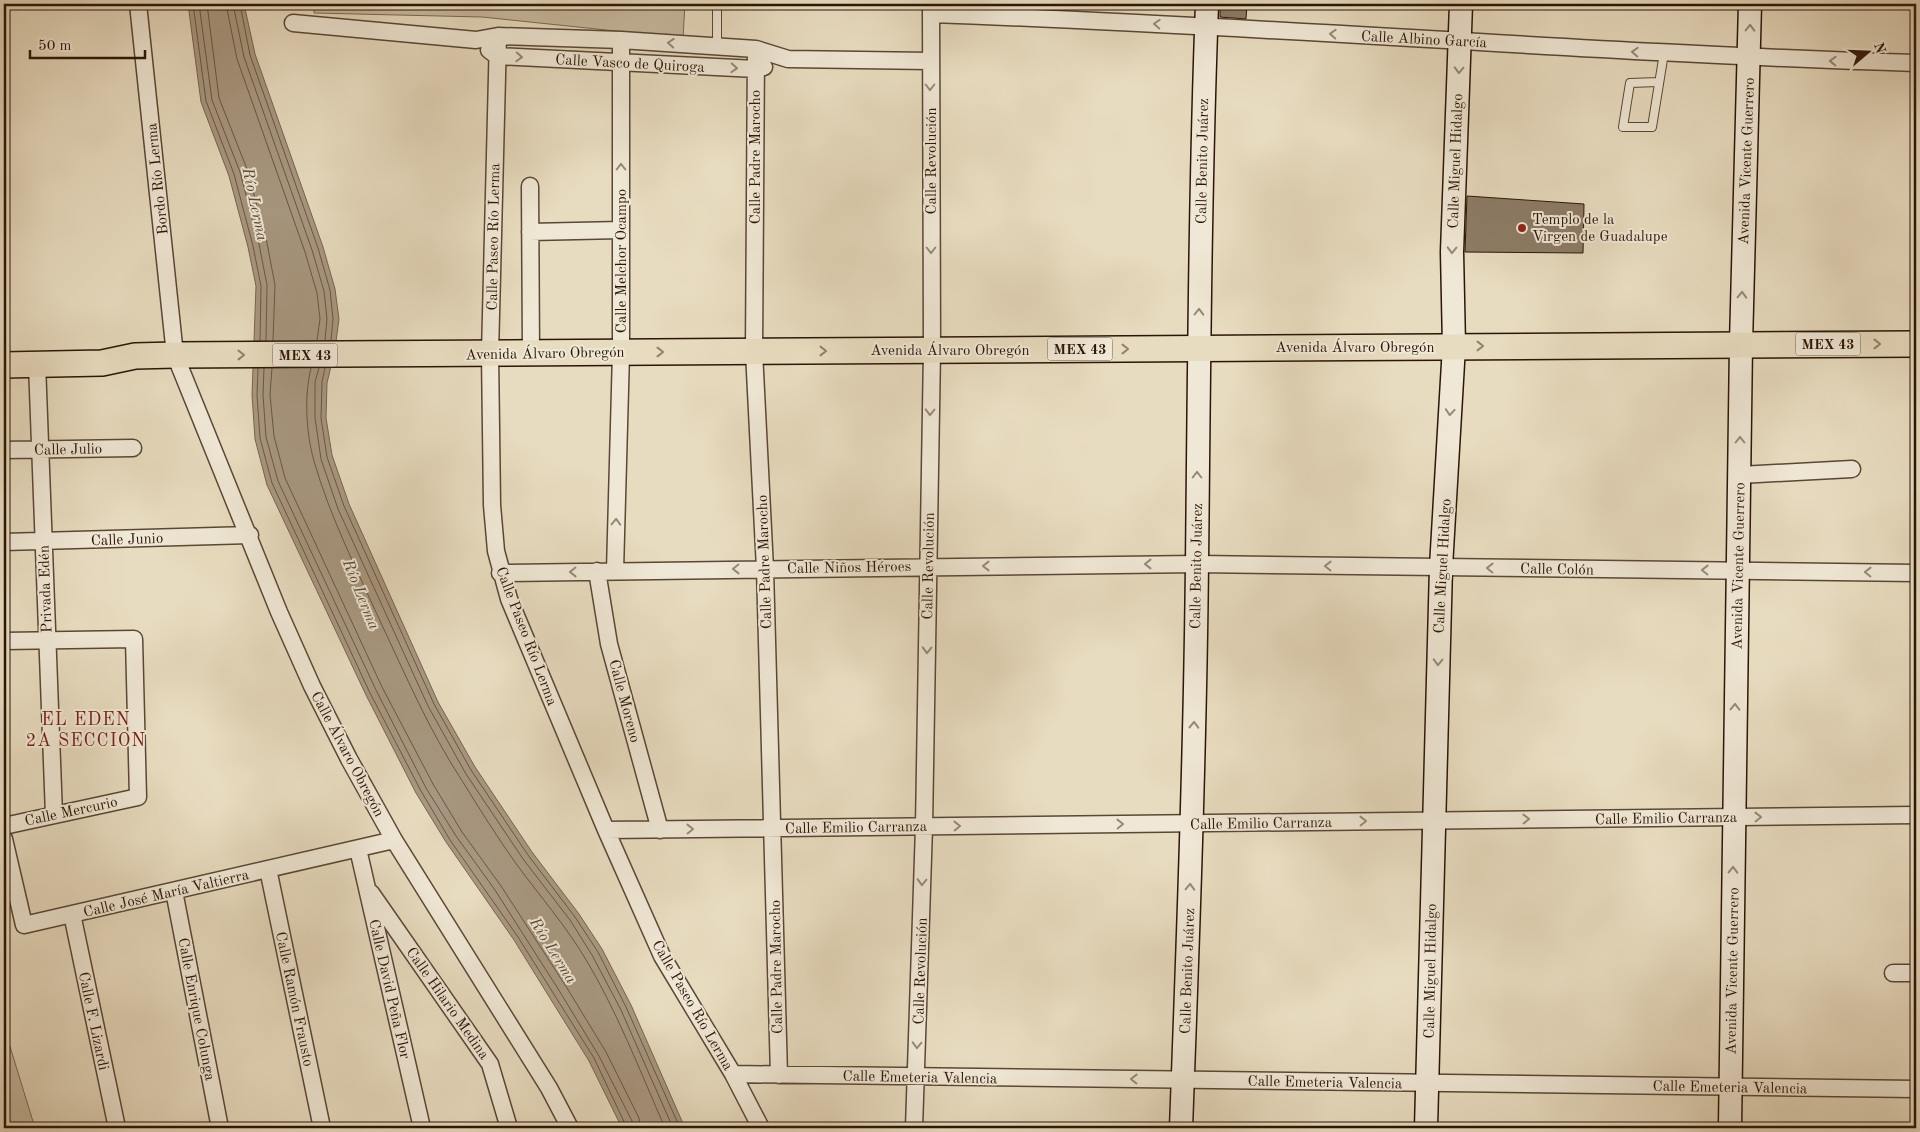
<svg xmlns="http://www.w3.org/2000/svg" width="1920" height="1132" font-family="'Old Standard TT',serif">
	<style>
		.green { fill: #c8baa1; stroke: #7a6854 }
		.water { fill: #a89881; stroke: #766450 }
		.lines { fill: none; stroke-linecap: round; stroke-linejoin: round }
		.shore { stroke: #6a5644; stroke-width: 1 }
		.building { fill: #8d7c67; stroke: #2b1507 }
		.lane-casing { stroke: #5a4735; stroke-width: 10 }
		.street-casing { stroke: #5a4735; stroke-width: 19 }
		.secondary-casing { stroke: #2b1507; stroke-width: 25 }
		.primary-casing { stroke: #2b1507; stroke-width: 28 }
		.lane { stroke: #f0e8d6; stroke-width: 8 }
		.street { stroke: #f0e8d6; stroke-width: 16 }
		.secondary { stroke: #f0e8d6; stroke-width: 22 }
		.primary { stroke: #e8dcc0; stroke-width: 25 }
		.oneway { stroke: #978979 }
		.oneway2 { stroke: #93826d }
		.poi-dot { fill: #8f2418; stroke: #f0e8d6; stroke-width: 2 }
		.labels { text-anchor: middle; stroke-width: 4; stroke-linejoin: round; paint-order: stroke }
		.shield { fill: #f0e8d6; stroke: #665445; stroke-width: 1 }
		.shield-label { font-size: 14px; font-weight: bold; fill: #2b1507 }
		.street-label { font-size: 15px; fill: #2b1507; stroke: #f0e8d6 }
		.poi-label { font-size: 15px; fill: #2b1507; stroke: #f0e8d6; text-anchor: start }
		.water-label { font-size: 16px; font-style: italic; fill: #5d4938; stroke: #f0e8d6 }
		.quarter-label { font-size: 18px; letter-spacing: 1px; fill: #7a1f14; stroke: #f0e8d6 }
	</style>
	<rect width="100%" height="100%" fill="#e8dcc0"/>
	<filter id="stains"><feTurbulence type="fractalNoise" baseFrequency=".004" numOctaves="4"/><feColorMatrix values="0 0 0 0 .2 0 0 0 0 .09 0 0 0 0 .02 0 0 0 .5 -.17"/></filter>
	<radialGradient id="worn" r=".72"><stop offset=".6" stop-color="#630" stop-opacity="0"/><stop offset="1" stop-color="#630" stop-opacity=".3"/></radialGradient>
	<!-- green -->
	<path class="green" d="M314,4h371l-2,34 -201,-21 -168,-4z
		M4,1027l31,101h-31z"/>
	<!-- water -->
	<path class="water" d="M188,4h56l11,50 68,193 12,42 4,30 -4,30 -8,34 -1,35 6,37 17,49 89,198 37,65 57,85 47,62 23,35 29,56 54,123h-63l-33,-67 -75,-121 -68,-98 -30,-49 -50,-98 -99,-210 -12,-46 -3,-44 4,-109 -8,-39 -19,-71 -28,-74z"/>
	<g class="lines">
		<!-- shore -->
		<path class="shore" d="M193,4l13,97 28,73 19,72 8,40 -1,55
			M199,4l13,96 28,72 19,72 8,41 -1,56
			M207,4l12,94 28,71 20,74 8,42 -2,56
			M226,4l11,55 68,193 12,41 3,26 -3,21
			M233,4l11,53 68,193 12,41 3,28 -2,21
			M240,4l10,51 68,193 12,42 3,29 -2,21
			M258,368l-1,27 3,43 12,45 98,210 51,98 29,49 68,97 76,121 33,70
			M264,368l-1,27 3,42 12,44 98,209 50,98 30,48 39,54 65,102 39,64 33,65 1,7
			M272,368l-2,27 4,41 11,42 97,209 51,97 29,48 39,54 66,102 39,64 33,66 1,10
			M311,368c-7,28 -5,65 3,93 16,56 43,109 67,162 25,53 48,107 80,156 18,29 36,58 56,86 23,31 48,60 68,93 32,53 55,113 80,170
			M319,368l-4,14v36l6,41 17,50 90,197 38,68 57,85 47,61 22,35 29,55 52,118
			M325,368l-3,14 -1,36 6,39 17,49 90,198 37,66 57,85 47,62 23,35 28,55 54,121"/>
	</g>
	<!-- building -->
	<path class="building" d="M1220,4l27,1 -1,14 -26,-2z
		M1467,196l117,8 -1,49 -118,-1z"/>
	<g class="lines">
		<defs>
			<path id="lane" d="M717,47v-43
				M1658,82l-28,1 -7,44h29l12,-74"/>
			<path id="street" d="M138,4l37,351 104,257 33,74 37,73 45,81 155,248 21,40
				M931,14c329,11 657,39 985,49
				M293,23l183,17 22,-4 123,4 135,9 32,10 142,2
				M498,36l-8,318 2,151 4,46 13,48 97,231 56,126 71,118 28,54
				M756,49l-2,303 11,217 14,506
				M489,50l8,6 259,13 8,-2
				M530,186l1,168
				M530,232l91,-2
				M37,364l17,451
				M4,450l129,-2
				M1740,475l112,-6
				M4,542l246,-7
				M597,571l12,73 51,186
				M615,571l6,-218v-313
				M500,573l697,-9 719,9
				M4,641l130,-2 4,158 -134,29
				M606,830l1310,-15
				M4,839l20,86 370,-85
				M358,849l64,279
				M268,869l54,259
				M174,891l46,237
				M371,893l119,171 19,64
				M72,914l45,214
				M1893,973h23
				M733,1074l1183,15
				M914,1128l10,-301 8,-477 -1,-346"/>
			<path id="secondary" d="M1181,1128c7,-188 14,-376 16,-565 2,-186 3,-373 10,-559
				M1426,1128l15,-561 13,-221 -2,-94 9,-248
				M1730,1128l11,-784 9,-340"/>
			<path id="primary" d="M4,365l98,-2 33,-7 40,-1 1741,-11"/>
		</defs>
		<!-- lane casing -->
		<use href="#lane" class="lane-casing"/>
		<!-- street casing -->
		<use href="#street" class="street-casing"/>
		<!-- secondary casing -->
		<use href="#secondary" class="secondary-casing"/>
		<!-- primary casing -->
		<use href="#primary" class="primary-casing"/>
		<!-- lane -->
		<use href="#lane" class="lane"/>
		<!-- street -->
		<use href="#street" class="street"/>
		<!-- secondary -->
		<use href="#secondary" class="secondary"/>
		<!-- primary -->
		<use href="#primary" class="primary"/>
	</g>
	<!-- one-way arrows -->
	<defs><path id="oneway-chevron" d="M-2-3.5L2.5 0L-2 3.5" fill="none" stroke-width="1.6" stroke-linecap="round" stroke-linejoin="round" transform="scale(1.25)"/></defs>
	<g class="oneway">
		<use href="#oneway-chevron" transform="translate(1157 24) rotate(-177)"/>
		<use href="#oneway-chevron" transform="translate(1750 28) rotate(-89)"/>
		<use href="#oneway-chevron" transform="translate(1333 34) rotate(-177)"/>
		<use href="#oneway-chevron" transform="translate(671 43) rotate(-176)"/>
		<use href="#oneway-chevron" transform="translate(1635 52) rotate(-177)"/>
		<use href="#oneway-chevron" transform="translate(519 57) rotate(3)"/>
		<use href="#oneway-chevron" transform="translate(1833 61) rotate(-178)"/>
		<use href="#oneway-chevron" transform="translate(734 68) rotate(3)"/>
		<use href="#oneway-chevron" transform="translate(1459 70) rotate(92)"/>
		<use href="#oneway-chevron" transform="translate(930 87) rotate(90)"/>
		<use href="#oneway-chevron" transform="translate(621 167) rotate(-90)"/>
		<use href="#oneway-chevron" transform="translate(931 250) rotate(90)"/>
		<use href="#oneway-chevron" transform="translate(1452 250) rotate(91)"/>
		<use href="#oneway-chevron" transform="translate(1742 295) rotate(-88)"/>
		<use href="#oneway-chevron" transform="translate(1199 312) rotate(-89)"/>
		<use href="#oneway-chevron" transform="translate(930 412) rotate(91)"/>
		<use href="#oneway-chevron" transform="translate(1450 412) rotate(94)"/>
		<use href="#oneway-chevron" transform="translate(1740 440) rotate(-90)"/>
		<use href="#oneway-chevron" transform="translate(1197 475) rotate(-90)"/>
		<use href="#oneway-chevron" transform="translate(616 522) rotate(-88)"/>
		<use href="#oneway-chevron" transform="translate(1148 564) rotate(180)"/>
		<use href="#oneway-chevron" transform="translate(986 566) rotate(180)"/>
		<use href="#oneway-chevron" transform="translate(1328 566) rotate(-179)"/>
		<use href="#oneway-chevron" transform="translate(1490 568) rotate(-179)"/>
		<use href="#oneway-chevron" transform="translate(736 569) rotate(179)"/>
		<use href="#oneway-chevron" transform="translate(1705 570) rotate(-179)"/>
		<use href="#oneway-chevron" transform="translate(573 572) rotate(179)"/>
		<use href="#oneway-chevron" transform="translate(1868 572) rotate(-179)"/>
		<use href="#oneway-chevron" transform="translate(927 650) rotate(91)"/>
		<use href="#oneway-chevron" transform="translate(1438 662) rotate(92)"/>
		<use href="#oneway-chevron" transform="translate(1735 707) rotate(-89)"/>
		<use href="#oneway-chevron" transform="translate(1194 725) rotate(-89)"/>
		<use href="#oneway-chevron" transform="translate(1758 817) rotate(-1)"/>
		<use href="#oneway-chevron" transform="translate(1526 819) rotate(-1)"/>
		<use href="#oneway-chevron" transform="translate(1363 821) rotate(-1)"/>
		<use href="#oneway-chevron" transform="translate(1120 824) rotate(-1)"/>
		<use href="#oneway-chevron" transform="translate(957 826) rotate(-1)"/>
		<use href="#oneway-chevron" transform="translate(690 829) rotate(-1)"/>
		<use href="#oneway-chevron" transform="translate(1733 870) rotate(-89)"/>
		<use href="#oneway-chevron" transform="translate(922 882) rotate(92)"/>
		<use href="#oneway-chevron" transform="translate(1190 887) rotate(-88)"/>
		<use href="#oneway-chevron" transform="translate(917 1045) rotate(92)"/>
		<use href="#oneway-chevron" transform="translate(1134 1079) rotate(-179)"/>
	</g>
	<g class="oneway2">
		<use href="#oneway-chevron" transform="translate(1877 344)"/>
		<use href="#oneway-chevron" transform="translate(1480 346)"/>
		<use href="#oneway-chevron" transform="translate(1125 349)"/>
		<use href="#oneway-chevron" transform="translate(823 351)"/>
		<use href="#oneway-chevron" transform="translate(660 352)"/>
		<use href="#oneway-chevron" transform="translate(241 355)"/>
	</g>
	<!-- markers -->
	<circle class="poi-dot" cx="1522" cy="228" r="5"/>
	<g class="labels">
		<!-- shield labels -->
		<g class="shield">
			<rect x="1795.5" y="332.5" width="65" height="23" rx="4"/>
			<rect x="1047.5" y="337.5" width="65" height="23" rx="4"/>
			<rect x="272.5" y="343.5" width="65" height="23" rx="4"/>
		</g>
		<g class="shield-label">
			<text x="1828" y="349">MEX 43</text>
			<text x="1080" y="354">MEX 43</text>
			<text x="305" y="360">MEX 43</text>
		</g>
		<!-- street labels -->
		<g class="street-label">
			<text transform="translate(1424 39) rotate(3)" y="5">Calle Albino García</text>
			<text transform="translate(630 63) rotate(3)" y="5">Calle Vasco de Quiroga</text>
			<text transform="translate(755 157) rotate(-90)" y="5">Calle Padre Marocho</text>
			<text transform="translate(931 161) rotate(-90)" y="5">Calle Revolución</text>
			<text transform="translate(1202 161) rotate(-89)" y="5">Calle Benito Juárez</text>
			<text transform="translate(1455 161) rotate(-88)" y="5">Calle Miguel Hidalgo</text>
			<text transform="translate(1746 161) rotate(-88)" y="5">Avenida Vicente Guerrero</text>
			<text transform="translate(157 179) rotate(-96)" y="5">Bordo Río Lerma</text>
			<text transform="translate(493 237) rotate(-89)" y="5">Calle Paseo Río Lerma</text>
			<text transform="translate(621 261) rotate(-90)" y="5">Calle Melchor Ocampo</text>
			<text x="1355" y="352">Avenida Álvaro Obregón</text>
			<text x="950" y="355">Avenida Álvaro Obregón</text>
			<text transform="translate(545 353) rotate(-1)" y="5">Avenida Álvaro Obregón</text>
			<text transform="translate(68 449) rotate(-1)" y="5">Calle Julio</text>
			<text transform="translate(127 539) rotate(-2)" y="5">Calle Junio</text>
			<text transform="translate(764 562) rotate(-92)" y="5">Calle Padre Marocho</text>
			<text transform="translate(928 566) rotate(-89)" y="5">Calle Revolución</text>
			<text transform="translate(1196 566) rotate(-89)" y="5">Calle Benito Juárez</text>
			<text transform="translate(1442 566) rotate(-87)" y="5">Calle Miguel Hidalgo</text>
			<text transform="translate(1738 566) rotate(-89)" y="5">Avenida Vicente Guerrero</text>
			<text transform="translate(849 567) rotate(-1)" y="5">Calle Niños Héroes</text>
			<text transform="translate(1557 569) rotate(1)" y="5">Calle Colón</text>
			<text transform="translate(45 589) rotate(-92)" y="5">Privada Edén</text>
			<text transform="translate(527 636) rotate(69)" y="5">Calle Paseo Río Lerma</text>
			<text transform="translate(625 701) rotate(75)" y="5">Calle Moreno</text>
			<text transform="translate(348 754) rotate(62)" y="5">Calle Álvaro Obregón</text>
			<text transform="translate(71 811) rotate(-12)" y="5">Calle Mercurio</text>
			<text transform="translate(1666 818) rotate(-1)" y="5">Calle Emilio Carranza</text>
			<text transform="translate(1261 823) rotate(-1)" y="5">Calle Emilio Carranza</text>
			<text transform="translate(856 827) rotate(-1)" y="5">Calle Emilio Carranza</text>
			<text transform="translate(166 893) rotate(-13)" y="5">Calle José María Valtierra</text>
			<text transform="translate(776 967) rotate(-91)" y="5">Calle Padre Marocho</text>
			<text transform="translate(920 971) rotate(-88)" y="5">Calle Revolución</text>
			<text transform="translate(1187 971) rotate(-88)" y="5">Calle Benito Juárez</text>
			<text transform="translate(1430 971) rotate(-89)" y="5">Calle Miguel Hidalgo</text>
			<text transform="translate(1732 971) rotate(-89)" y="5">Avenida Vicente Guerrero</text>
			<text transform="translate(390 989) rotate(77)" y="5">Calle David Peña Flor</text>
			<text transform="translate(295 999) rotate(78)" y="5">Calle Ramón Frausto</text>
			<text transform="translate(448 1003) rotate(55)" y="5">Calle Hilario Medina</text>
			<text transform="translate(693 1005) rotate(60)" y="5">Calle Paseo Río Lerma</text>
			<text transform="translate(197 1009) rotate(79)" y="5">Calle Enrique Colunga</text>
			<text transform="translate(94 1021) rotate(78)" y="5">Calle F. Lizardi</text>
			<text transform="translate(920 1077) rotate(1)" y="5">Calle Emeteria Valencia</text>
			<text transform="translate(1325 1082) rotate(1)" y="5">Calle Emeteria Valencia</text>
			<text transform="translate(1730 1087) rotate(1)" y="5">Calle Emeteria Valencia</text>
		</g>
		<!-- poi labels -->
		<g class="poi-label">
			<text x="1532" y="224">Templo de la<tspan x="1532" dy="17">Virgen de Guadalupe</tspan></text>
		</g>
		<!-- water labels -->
		<g class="water-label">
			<text transform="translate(256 204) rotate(78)" y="6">Río Lerma</text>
			<text transform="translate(362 594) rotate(68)" y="6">Río Lerma</text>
			<text transform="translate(554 950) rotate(58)" y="6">Río Lerma</text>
		</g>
		<!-- quarter labels -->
		<g class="quarter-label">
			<text x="86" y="725">EL EDEN<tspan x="86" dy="21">2A SECCION</tspan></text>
		</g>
	</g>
	<!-- margin -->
	<rect width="1920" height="1132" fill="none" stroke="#e8dcc0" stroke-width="20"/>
	<rect x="5" y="5" width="1910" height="1122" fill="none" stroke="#2b1507" stroke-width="2.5"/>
	<rect x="10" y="10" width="1900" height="1112" fill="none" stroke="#2b1507"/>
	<!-- north arrow -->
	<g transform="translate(1868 52) rotate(71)" stroke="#f0e8d6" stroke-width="4" paint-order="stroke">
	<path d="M0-4L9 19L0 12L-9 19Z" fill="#2b1507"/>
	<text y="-8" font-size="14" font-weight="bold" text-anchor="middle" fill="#2b1507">N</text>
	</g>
	<!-- scale -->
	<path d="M30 50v8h115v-8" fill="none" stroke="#2b1507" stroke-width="2.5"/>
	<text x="38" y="50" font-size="15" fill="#2b1507" stroke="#f0e8d6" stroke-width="4" paint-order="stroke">50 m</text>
	<rect width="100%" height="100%" filter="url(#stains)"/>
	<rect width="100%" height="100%" fill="url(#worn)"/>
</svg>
